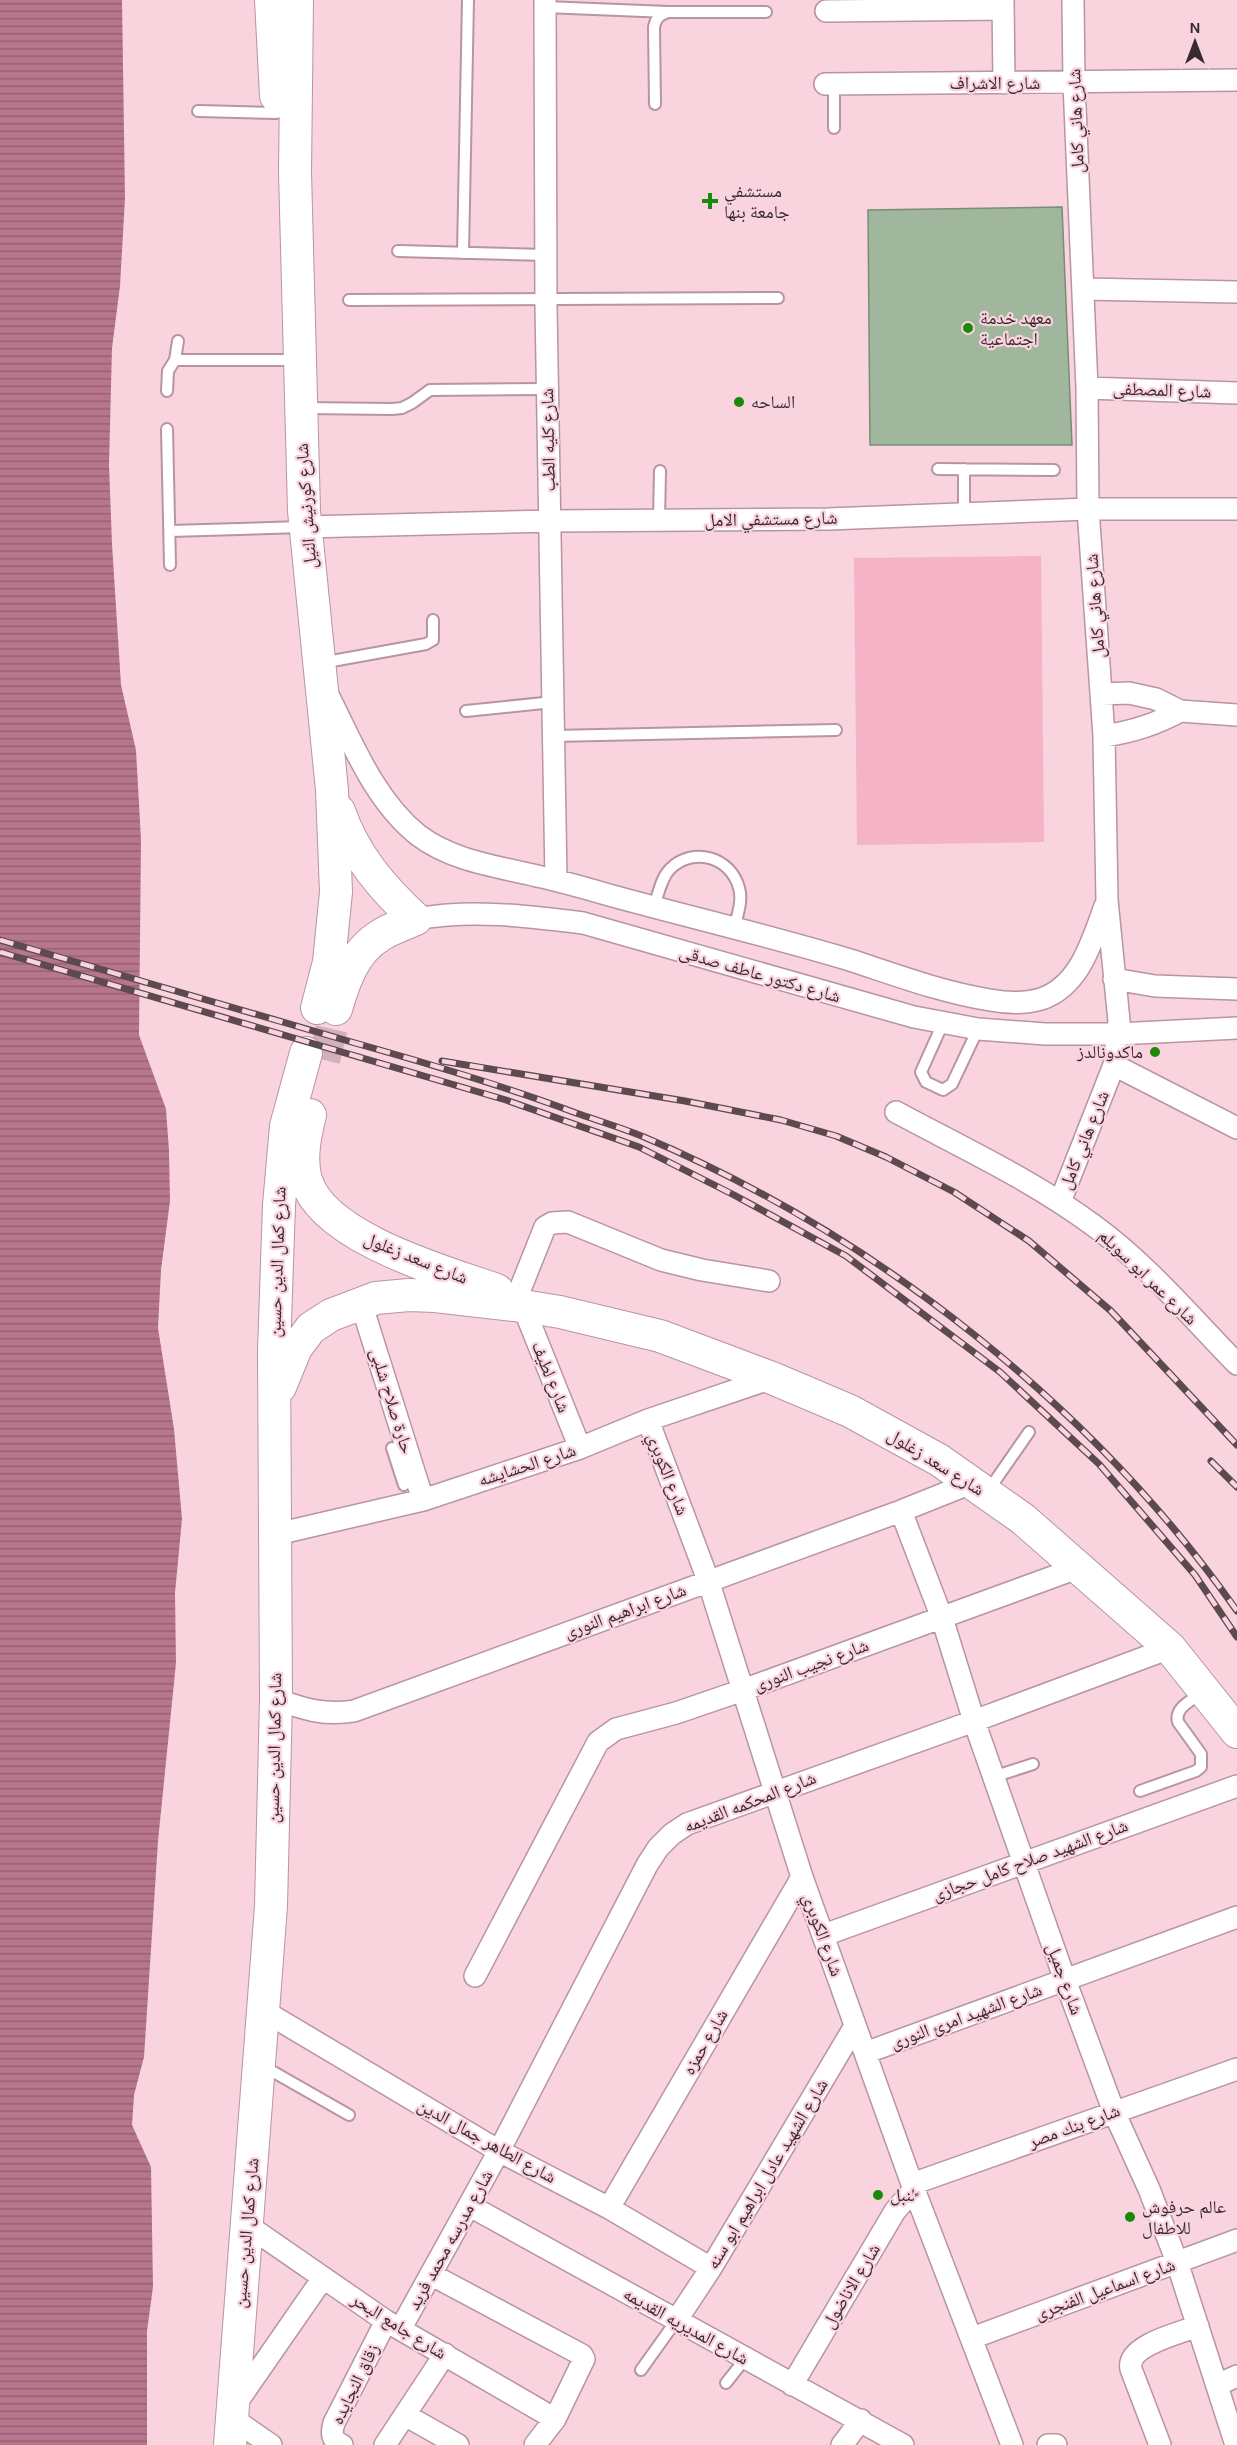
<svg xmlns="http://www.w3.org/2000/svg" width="1237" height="2445" font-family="Karla,'Noto Naskh Arabic',sans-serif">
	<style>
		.garden { fill: #f4b3c7 }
		.water { fill: url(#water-rules) }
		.building { fill: #a0b79d; stroke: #788e75; stroke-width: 1.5 }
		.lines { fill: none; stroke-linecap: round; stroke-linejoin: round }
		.secondary-tunnel { stroke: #d2b1bb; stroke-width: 32; stroke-dasharray: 32 16; stroke-linecap: butt }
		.service-casing { stroke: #b8959f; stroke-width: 14 }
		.minor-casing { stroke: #b8959f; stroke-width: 24 }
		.secondary-casing { stroke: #b8959f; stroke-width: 34 }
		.service { stroke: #fff; stroke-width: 10 }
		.minor { stroke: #fff; stroke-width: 21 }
		.secondary { stroke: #fff; stroke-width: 32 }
		.rail-casing { stroke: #5c4a4f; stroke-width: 7 }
		.rail { stroke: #f9d3de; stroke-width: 4.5; stroke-dasharray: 14; stroke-linecap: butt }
		.poi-dot { fill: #198a0a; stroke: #f9d3de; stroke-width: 2 }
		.labels { text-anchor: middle; stroke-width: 4.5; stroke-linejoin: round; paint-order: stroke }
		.street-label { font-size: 18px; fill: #382a2e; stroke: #f9d3de }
		.poi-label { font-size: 18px; fill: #382a2e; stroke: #f9d3de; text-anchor: start }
	</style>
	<defs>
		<pattern id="water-rules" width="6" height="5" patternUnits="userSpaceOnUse" patternTransform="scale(1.5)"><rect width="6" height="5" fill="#b7768b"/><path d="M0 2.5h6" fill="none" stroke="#966172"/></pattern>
	</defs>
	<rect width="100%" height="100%" fill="#f9d3de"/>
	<!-- garden -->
	<path class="garden" d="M1041,556l3,286 -187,3 -3,-287z"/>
	<!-- water -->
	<path class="water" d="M0,0h122l3,198 -5,88 -8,62 -3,117 3,79 9,141 15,65 5,90 -2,195 27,74 3,42 1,50 -9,69 -3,58 16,101 8,90 -7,74 1,70 -18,178 -14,216 -10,38 -2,30 19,42 2,120 -6,44v114h-147z"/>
	<!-- building -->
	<path class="building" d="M1062,207l10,238h-202l-2,-235z"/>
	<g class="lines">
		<!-- secondary-tunnel -->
		<path class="secondary-tunnel" d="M324,1060l11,-46"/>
		<defs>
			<path id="service" d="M545,7l123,5
				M834,84v44
				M655,104l-1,-77c2,-9 5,-12 14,-15h98
				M198,111l79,2
				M398,251l148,4
				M463,253l5,-253
				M349,300l429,-2
				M175,360h121
				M167,391l1,-20 7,-11 3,-19
				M304,408l88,1 10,-1 10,-5 18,-13 117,-1
				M167,429l3,136
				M938,469l116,1
				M964,515v-46
				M659,520l1,-49
				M170,531l132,-4
				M321,663l105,-19 7,-4v-20
				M466,711l87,-9
				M553,736l283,-6
				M654,907c4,-12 7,-29 16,-38 23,-23 61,-12 69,19 4,13 -2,28 -5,41
				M943,1023l-22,49 5,10 17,8 9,-6 26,-55
				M392,1448l12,37
				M988,1491l41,-59
				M993,1777l40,-13
				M1140,1791l56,-20 5,-4v-13l-23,-32c-4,-15 15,-22 25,-30
				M263,2066l86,49
				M641,2370l35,-49
				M726,2383l19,-24"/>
			<path id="minor" d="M545,0l1,306 10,574
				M1003,0l1,83
				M826,11l177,-2
				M825,84l412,-4
				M1083,289l154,3
				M1087,388l150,5
				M305,527l245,-6 278,-2 260,-10h149
				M327,693c25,49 47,107 91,142 34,26 78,31 119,41 24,5 48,12 72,19 80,22 161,41 241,65 46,15 91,32 140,40 16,3 34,4 51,-1 39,-13 51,-58 64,-93
				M1101,694l28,-1 27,6 24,12 57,4
				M1104,736c28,-4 51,-11 76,-25
				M416,919c54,-10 112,-3 167,4l331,94 64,12 67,5h73l119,-6
				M1114,979l41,7 82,3
				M1114,1065l123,63
				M896,1112c67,36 136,68 197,113 54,39 98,92 144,139
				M1060,1202l54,-137 5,-44 -12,-121 -3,-164 -16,-227 -1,-121 -13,-305 -1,-83
				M517,1297l28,-70 7,-4 16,-1 93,38 41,10 67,11
				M361,1303l62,197
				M523,1306l57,142
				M648,1420l60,160 94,297 110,307 100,261
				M901,1511l41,107 32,103 91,259 49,132 35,77 28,73 59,183
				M277,1534l146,-34 157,-52 68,-28 124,-42
				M276,1699c27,10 49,17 78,12l547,-200 70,-28
				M824,1935l413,-149
				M475,1976l123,-234 18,-13 60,-16 67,-23 337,-123
				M264,2011l235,140 110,57 102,60
				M865,2053l372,-136
				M912,2184l325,-115
				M470,2206l433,239
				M609,2208l193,-331
				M247,2225l139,96 169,98
				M432,2275l150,80 2,4 -29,60 -20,26
				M676,2321l35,-53 144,-242
				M401,2328l98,-177 148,-286 11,-17 14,-14 15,-10 287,-103 196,-73
				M972,2338l265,-98
				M792,2385l103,-174 13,-15 8,-3
				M1217,2385l20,-9
				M235,2405l88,-127
				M405,2415l53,30
				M232,2418l39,27
				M342,2445c-11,-5 -11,-12 -8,-22l52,-102
				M385,2445l60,-91
				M842,2445l19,-25
				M1048,2445h8
				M1160,2445l-29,-76c-5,-24 50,-36 67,-43"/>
			<path id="secondary" d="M271,0l5,96
				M297,0l-2,172 9,339 28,279 4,102 -7,70 -12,46
				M336,1009c8,-28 18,-58 45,-74 11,-7 24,-11 35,-16 -34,-31 -62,-64 -77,-108
				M310,1115c-5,20 -10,44 -4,65 17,58 139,92 191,110
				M280,1387l16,-39 15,-20 20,-13 45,-17 33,-3 26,1 88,10 37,6 100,24 112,42 78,33 89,49 84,59 147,129 67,84
				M230,2445l41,-539 5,-207 -2,-348 5,-146 7,-79 20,-73"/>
		</defs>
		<!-- service casing -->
		<use href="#service" class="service-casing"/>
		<!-- minor casing -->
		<use href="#minor" class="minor-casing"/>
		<!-- secondary casing -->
		<use href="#secondary" class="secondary-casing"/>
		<!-- service -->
		<use href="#service" class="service"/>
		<!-- minor -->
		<use href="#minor" class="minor"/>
		<!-- secondary -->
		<use href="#secondary" class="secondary"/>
		<defs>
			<path id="rail" d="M0,940c118,34 237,69 355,103 75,21 149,43 221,70 23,8 46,15 68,24 231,98 449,269 593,474
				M0,952l506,148 133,47 95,48 112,61 154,116 99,92 96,111 42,62
				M442,1061l243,40 96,19 55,16 50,21 68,35 75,49 82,70 126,134
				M1211,1461l26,26"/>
		</defs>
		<!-- rail casing -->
		<use href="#rail" class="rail-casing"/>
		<!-- rail -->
		<use href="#rail" class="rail"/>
	</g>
	<!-- markers -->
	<g class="poi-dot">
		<path d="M707 192h6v6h6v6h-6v6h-6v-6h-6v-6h6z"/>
		<circle cx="968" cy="328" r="6"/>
		<circle cx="739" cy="402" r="6"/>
		<circle cx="1155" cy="1052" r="6"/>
		<circle cx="878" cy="2195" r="6"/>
		<circle cx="1130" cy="2217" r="6"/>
	</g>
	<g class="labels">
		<!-- street labels -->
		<g class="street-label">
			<text x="995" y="89">شارع الاشراف</text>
			<text transform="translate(1076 121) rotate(-92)" y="6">شارع هاني كامل</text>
			<text transform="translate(1162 390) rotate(2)" y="6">شارع المصطفى</text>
			<text transform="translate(548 440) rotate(-91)" y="6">شارع كليه الطب</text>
			<text transform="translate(306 506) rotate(-94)" y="6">شارع كورنيش النيل</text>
			<text transform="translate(771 519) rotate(-1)" y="6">شارع مستشفي الامل</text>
			<text transform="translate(1095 606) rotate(-94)" y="6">شارع هاني كامل</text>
			<text transform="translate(760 974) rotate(16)" y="6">شارع دكتور عاطف صدقى</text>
			<text transform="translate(1084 1140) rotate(-68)" y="6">شارع هاني كامل</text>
			<text transform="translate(416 1258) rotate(22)" y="6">شارع سعد زغلول</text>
			<text transform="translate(277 1262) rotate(-88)" y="6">شارع كمال الدين حسين</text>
			<text transform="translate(1148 1277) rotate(44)" y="6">شارع عمر ابو سويلم</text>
			<text transform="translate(551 1377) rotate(68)" y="6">شارع لطيف</text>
			<text transform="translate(392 1401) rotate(73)" y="6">حارة صلاح شلبى</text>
			<text transform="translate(936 1462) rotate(32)" y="6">شارع سعد زغلول</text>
			<text transform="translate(527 1465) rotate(-18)" y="6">شارع الحشايشه</text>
			<text transform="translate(668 1474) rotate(69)" y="6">شارع الكوبري</text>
			<text transform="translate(625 1611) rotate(-20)" y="6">شارع ابراهيم النورى</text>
			<text transform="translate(811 1665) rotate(-20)" y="6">شارع نجيب النورى</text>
			<text transform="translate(274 1748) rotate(-89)" y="6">شارع كمال الدين حسين</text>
			<text transform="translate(750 1802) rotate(-21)" y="6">شارع المحكمه القديمه</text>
			<text transform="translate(1030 1860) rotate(-20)" y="6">شارع الشهيد صلاح كامل حجازى</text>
			<text transform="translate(823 1935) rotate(70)" y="6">شارع الكوبري</text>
			<text transform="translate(1065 1979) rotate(70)" y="6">شارع جميل</text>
			<text transform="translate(966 2016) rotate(-20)" y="6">شارع الشهيد امرئ النورى</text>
			<text transform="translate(705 2042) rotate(-60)" y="6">شارع حمزه</text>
			<text transform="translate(1074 2126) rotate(-20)" y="6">شارع بنك مصر</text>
			<text transform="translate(487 2141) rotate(29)" y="6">شارع الطاهر جمال الدين</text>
			<text transform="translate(767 2174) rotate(-59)" y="6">شارع الشهيد عادل ابراهيم ابو سنه</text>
			<text transform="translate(246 2233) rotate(-85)" y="6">شارع كمال الدين حسين</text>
			<text transform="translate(450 2240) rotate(-61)" y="6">شارع مدرسه محمد فريد</text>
			<text transform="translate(851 2286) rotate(-59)" y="6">شارع الاناضول</text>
			<text transform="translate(1105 2289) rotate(-20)" y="6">شارع اسماعيل الفنجرى</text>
			<text transform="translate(399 2326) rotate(32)" y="6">شارع جامع البحر</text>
			<text transform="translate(686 2326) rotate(29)" y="6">شارع المديريه القديمه</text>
			<text transform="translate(355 2384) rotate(-64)" y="6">زقاق النجايده</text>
		</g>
		<!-- poi labels -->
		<g class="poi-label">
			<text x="724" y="197">مستشفي<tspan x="724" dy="21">جامعة بنها</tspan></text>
			<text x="980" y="324">معهد خدمة<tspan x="980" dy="21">اجتماعية</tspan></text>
			<text x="751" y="408">الساحه</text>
			<text x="1143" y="1058" text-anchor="end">ماكدونالدز</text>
			<text x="890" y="2201">لنبل ً</text>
			<text x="1142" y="2213">عالم حرفوش<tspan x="1142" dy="21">للاطفال</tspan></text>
		</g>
	</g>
	<!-- north arrow -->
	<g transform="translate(1195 42)" stroke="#f9d3de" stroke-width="4.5" paint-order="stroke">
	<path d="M0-4.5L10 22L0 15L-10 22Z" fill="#382a2e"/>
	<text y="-9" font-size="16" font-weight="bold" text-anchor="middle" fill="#382a2e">N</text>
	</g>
</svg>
